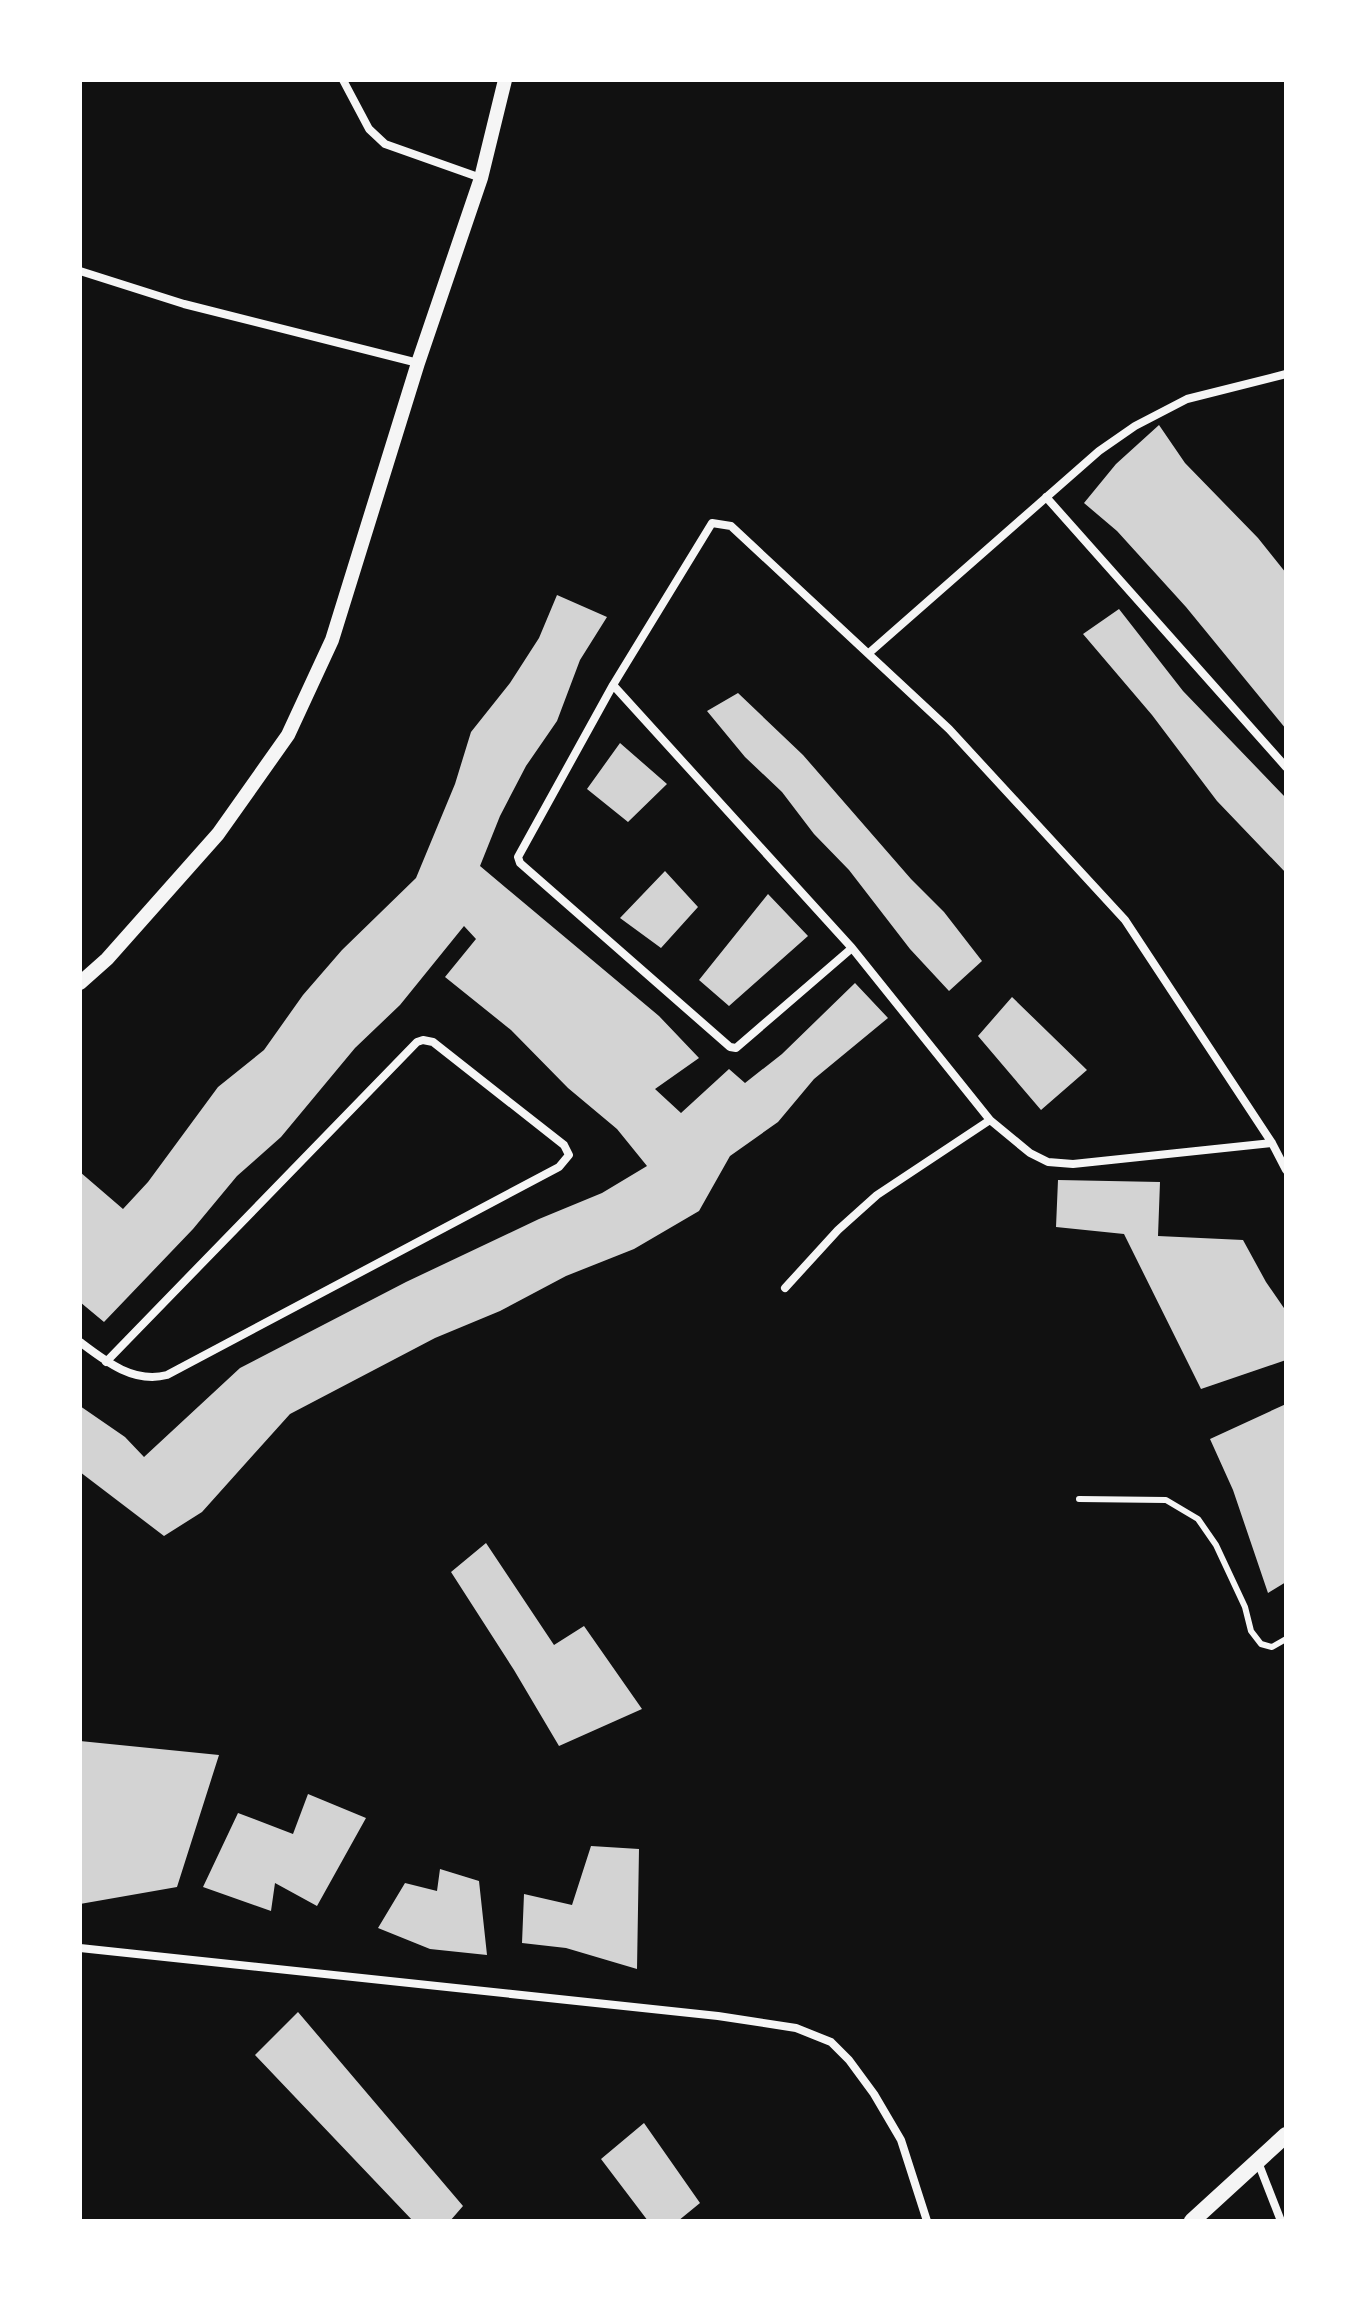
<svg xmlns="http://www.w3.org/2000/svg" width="1366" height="2301" font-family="Commissioner,sans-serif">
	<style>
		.building { fill: #d3d3d3 }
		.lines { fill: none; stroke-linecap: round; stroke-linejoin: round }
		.service { stroke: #f5f5f5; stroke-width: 6 }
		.minor { stroke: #f5f5f5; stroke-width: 8 }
		.tertiary { stroke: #f5f5f5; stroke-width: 14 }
		.secondary { stroke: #f5f5f5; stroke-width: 16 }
	</style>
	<rect width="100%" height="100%" fill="#111"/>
	<!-- building -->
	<path class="building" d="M1159,425l26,38 73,75 28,35v156l-100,-122 -69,-76 -33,-28 32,-39z
		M557,595l50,22 -27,43 -23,61 -31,45 -26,50 -20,50 179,150 40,42 -44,31 26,24 48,-44 16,14 37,-29 73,-71 33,35 -74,61 -36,43 -48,34 -31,55 -65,38 -68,27 -66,35 -65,27 -145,76 -88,98 -38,24 -84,-64v-66l45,31 19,20 96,-89 166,-86 133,-63 63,-26 45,-27 -30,-37 -49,-41 -57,-58 -66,-53 31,-38 -12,-13 -64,79 -45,43 -74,89 -44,39 -44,53 -89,93 -24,-20v-130l43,37 25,-27 70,-95 46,-37 39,-55 39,-45 74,-72 39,-94 16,-52 39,-49 29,-45z
		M1119,609l64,82 103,107v75l-69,-72 -65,-86 -69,-81z
		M738,693l65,62 108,124 33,33 38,49 -33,30 -39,-42 -61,-79 -35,-36 -32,-42 -37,-35 -38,-46z
		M620,743l47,41 -39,38 -41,-33z
		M665,871l33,36 -37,41 -41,-30z
		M768,894l40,42 -79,70 -30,-26z
		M1012,997l75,73 -46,40 -63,-74z
		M1058,1180l102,2 -2,54 85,4 23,42 20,29v49l-85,29 -77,-155 -68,-7z
		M1286,1404v178l-18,11 -35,-103 -23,-51z
		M486,1543l68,102 30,-19 58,83 -83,37 -45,-76 -63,-98z
		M80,1741l139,14 -42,132 -97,17z
		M308,1794l58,24 -49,88 -42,-23 -4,28 -68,-24 35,-74 55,21z
		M591,1846l48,3 -2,120 -71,-21 -44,-5 2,-49 48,11z
		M440,1869l39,12 8,74 -57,-6 -52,-21 27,-45 32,8z
		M298,2012l165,194 -13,15h-37l-158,-166z
		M644,2123l56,80 -22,18h-30l-47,-62z"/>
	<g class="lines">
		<!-- service -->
		<path class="service" d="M1079,1499l87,1 32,19 18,26 29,62 6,24 10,13 11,3 14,-8"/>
		<!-- minor -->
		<path class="minor" d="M343,80l26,49 16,15 96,34
			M80,271l104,33 234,59
			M1046,497l240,270
			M869,653l230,-202 36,-25 52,-27 99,-25
			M613,685l239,263 138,172 40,33 18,9 25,2 199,-21
			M852,948l-116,100 -6,-1 -210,-184 -2,-6 95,-172 99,-162 19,3 218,203 176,191 147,223 14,27
			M785,1288l53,-58 39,-35 113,-75
			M80,1342c25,19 54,42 87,33l392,-208 10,-12 -5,-10 -131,-103 -10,-2 -6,2 -311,320
			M80,1948l638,68 78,12 35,14 18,18 25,34 27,46 26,81
			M1258,2162l23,59"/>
		<!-- tertiary -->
		<path class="tertiary" d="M80,983l27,-24 111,-125 70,-99 44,-95 86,-277 63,-185 24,-98"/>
		<!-- secondary -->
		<path class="secondary" d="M1192,2221l94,-86"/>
	</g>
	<!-- border -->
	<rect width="1366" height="2301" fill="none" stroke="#ffffff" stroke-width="164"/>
</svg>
